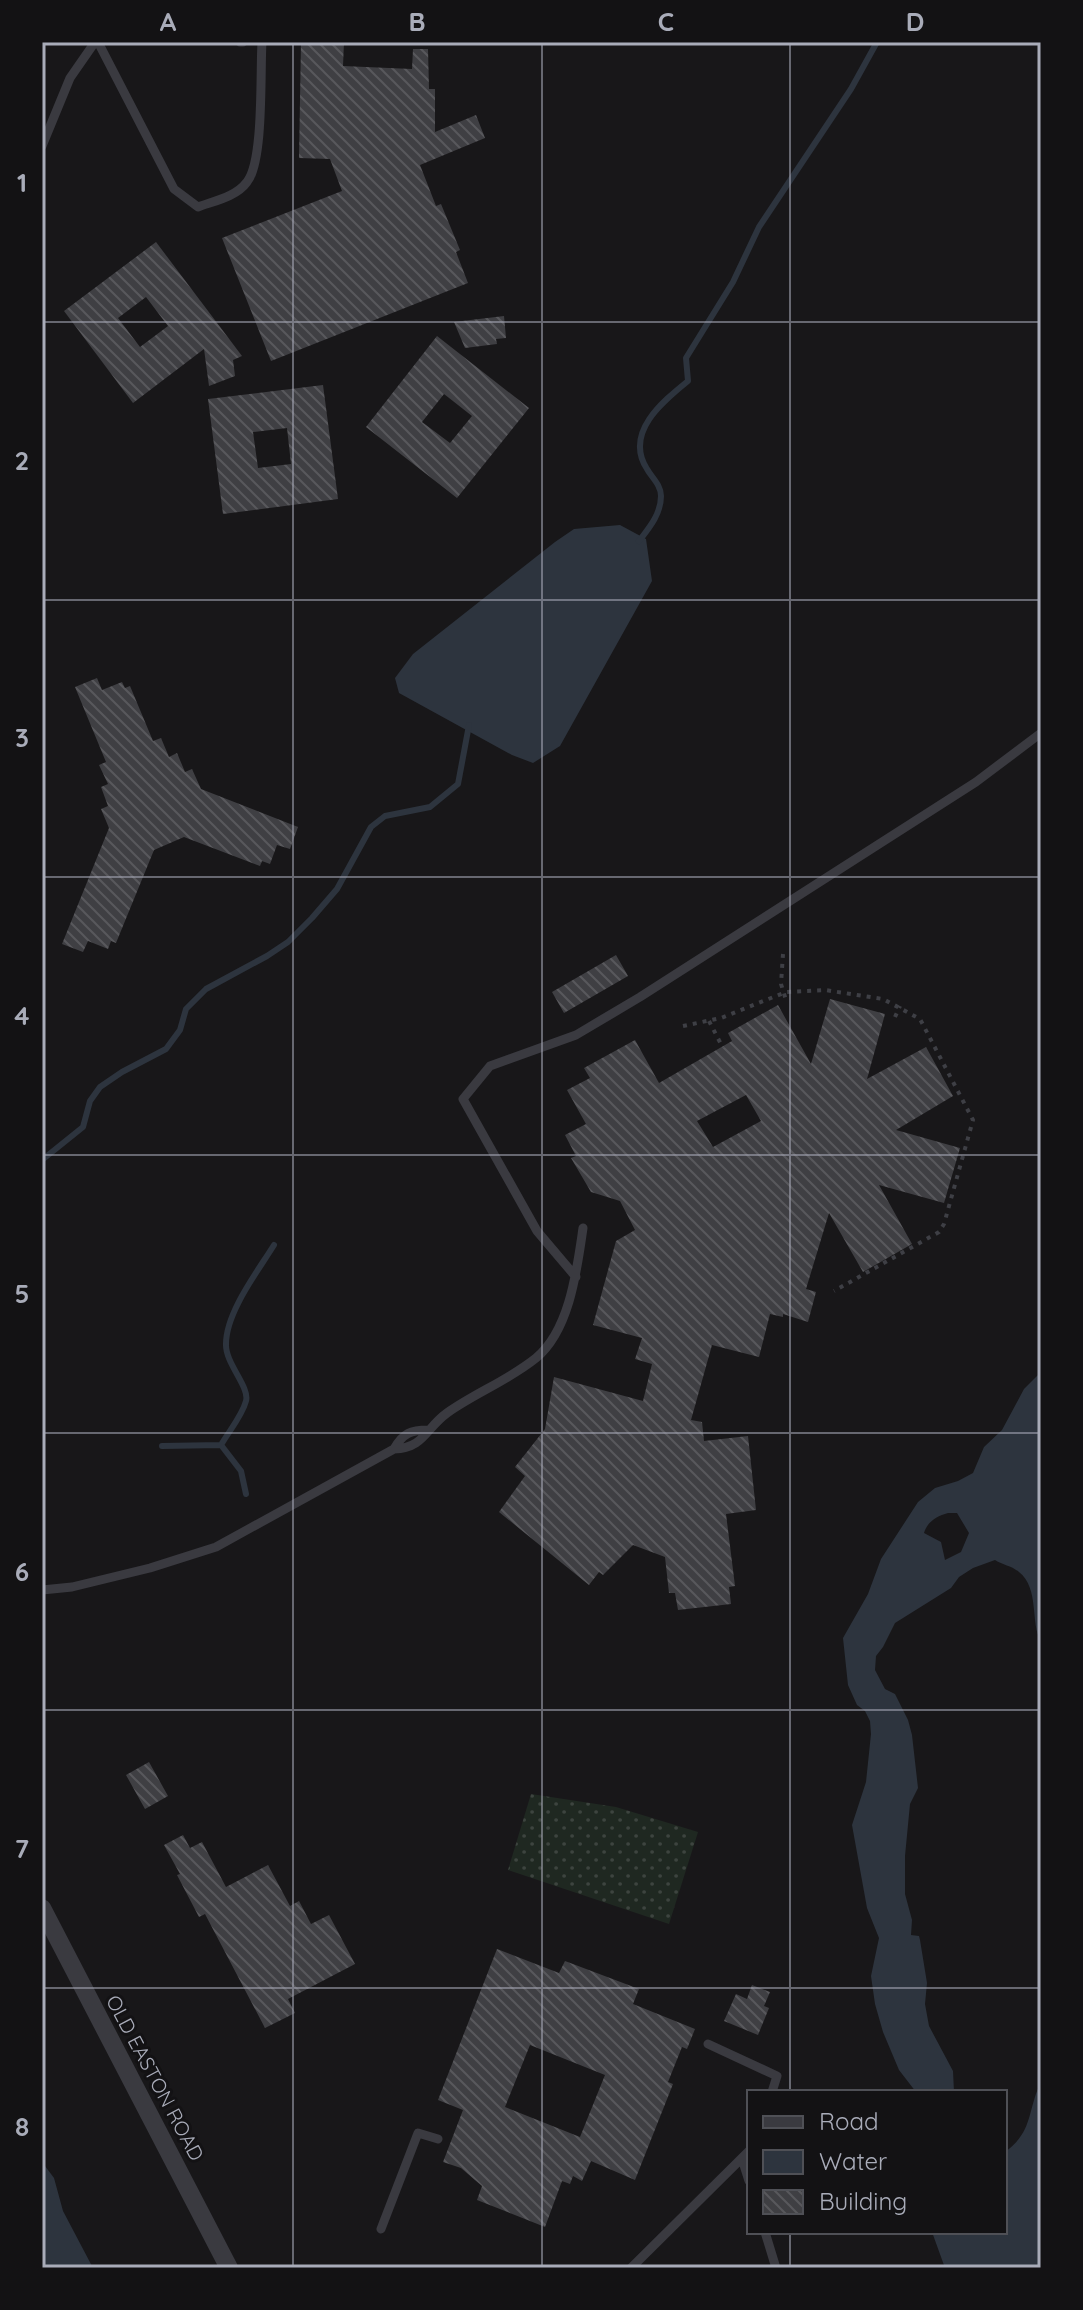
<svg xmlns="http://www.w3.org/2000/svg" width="1083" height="2310" font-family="Quicksand,sans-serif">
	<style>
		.grass { fill: url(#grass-dots) }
		.water { fill: #2d343e; fill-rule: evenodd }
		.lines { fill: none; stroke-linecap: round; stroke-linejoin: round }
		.stream { stroke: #2d343e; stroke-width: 6 }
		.building { fill: url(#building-back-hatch); fill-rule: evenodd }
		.path { stroke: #3e3f45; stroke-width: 4; stroke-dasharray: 4 6; stroke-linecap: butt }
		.service { stroke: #3a3a40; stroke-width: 9 }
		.minor { stroke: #3a3a40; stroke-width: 18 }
		.grid { fill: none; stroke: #a9acb9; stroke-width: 2; stroke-opacity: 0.55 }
		.labels { text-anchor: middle; stroke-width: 6; stroke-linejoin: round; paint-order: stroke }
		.street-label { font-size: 20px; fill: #a9acb9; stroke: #131214 }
		.neatline { fill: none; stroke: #a9acb9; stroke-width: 3 }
		.grid-label { font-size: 26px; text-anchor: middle; font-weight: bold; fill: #a9acb9 }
	</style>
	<defs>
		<pattern id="grass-dots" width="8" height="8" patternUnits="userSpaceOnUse" patternTransform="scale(2)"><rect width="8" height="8" fill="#1f2821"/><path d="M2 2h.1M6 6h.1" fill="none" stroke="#3d443f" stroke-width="1.8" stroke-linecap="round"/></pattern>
		<pattern id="building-back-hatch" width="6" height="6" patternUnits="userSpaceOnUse" patternTransform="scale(2)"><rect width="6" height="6" fill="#3f3f43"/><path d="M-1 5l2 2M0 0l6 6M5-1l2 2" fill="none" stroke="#58585c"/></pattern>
	</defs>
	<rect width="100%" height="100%" fill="#181719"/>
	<!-- grass -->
	<path class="grass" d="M531,1794l85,13 82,25 -29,92 -161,-54z"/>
	<!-- water -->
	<path class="water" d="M620,525l26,14 6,42 -92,165 -27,17 -21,-8 -113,-62 -4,-15 18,-24 142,-112 19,-13z
		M1041,1372v268c-11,-14 -1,-52 -22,-68 -7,-6 -16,-7 -24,-12l-22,8 -14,9 -8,11 -56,35 -12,24 -7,9 -1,14 10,19 10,5 13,26 4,15 6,53 -8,16 -5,52v38l7,26 -1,15 8,1 1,4 7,43 -2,21 4,22 24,45 1,21h-38l-17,-22 -16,-38 -8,-28 -4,-28 8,-38 -12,-30 -15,-83 14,-43 5,-48 -1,-13 -5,-10 -8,-6 -9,-20 -5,-47 25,-44 13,-35 37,-57 17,-14 23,-7 15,-8 11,-26 18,-17 22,-41zM948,1513h9l12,20 -8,19 -16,8 -4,-18 -17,-9c3,-11 13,-17 24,-20z
		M1041,2082v186h-96l-13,-36h73v-80c29,-21 22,-42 36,-70z
		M42,2162l12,16 9,33 30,57h-51z"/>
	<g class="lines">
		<!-- stream -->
		<path class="stream" d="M639,541c10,-13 22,-27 22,-45 0,-11 -9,-18 -14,-27 -23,-36 15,-67 41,-88l-2,-23 47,-76 26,-55 92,-138 26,-47
			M42,1160l41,-33 7,-26 10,-14 22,-15 44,-23 14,-19 6,-21 20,-20 61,-33 21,-14 24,-24 25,-29 34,-62 14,-11 45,-9 28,-23 11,-59
			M221,1445c8,-14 21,-29 25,-44 4,-14 -21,-38 -20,-57 0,-32 32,-73 48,-99
			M162,1446l59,-1 20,26 5,23"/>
	</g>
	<!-- building -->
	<path class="building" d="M301,42h43l-1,24 69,3 1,-20h15l1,40h6v43l41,-17 9,23 -65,27 16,41 5,-2 19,46 -4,2 12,31 -197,78 -49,-123 120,-47 -12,-32 -31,-1z
		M156,242l86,114 -9,4 2,16 -26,10 -5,-37 -71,54 -69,-92zM146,297l22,29 -28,21 -22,-29z
		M504,316l2,22 -10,1 1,5 -32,4 -11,-26z
		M437,336l92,72 -72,90 -91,-71zM444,394l28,22 -22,27 -28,-21z
		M323,385l15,114 -115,15 -15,-115zM287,428l4,36 -33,4 -5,-36z
		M97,678l5,12 20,-8 3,6 5,-2 23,55 8,-3 8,19 8,-4 8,19 7,-3 9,20 97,38 -8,22 -13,-4 -7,19 -8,-3 -2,5 -76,-29 -30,13 -38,93 -5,-2 -3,8 -20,-8 -5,11 -21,-8 47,-116 -8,-19 7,-3 -7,-19 7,-3 -9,-19 7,-3 -31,-75z
		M616,955l12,21 -64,37 -12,-21z
		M830,999l55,15 -18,65 59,-32 27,49 -57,34 64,18 -16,55 -65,-18 33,59 -49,28 -34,-59 -23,76 10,3 -8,30 -25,-8v3l-13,-3 -11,43 -47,-12 -21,75 11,2 2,19 44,-5 8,74 -30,4 9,72 -6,1 2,17 -53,6 -3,-17h-6l-4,-36 -32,-12 -30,30 -4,-3 -10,13 -90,-73 26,-36 -10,-9 30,-38 9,-52 89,24 9,-37 -17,-5 7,-21 -49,-13 23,-84 19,-11 -15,-29 -29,-9 -20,-34 5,-2 -11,-21 21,-11 -19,-34 23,-12 -6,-10 51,-28 24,43 73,-42 -4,-8 50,-28 33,59zM746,1095l15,26 -48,26 -16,-26z
		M149,1762l19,34 -23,13 -19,-34z
		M183,1835l7,13 12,-6 24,45 42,-22 22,41 9,-5 12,23 18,-9 26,49 -67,35 7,14 -30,15 -60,-114 -6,3 -22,-42 3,-1 -16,-29z
		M497,1949l62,24 6,-12 74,28 -6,15 62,25 -8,20 -5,-2 -14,35 5,2 -38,96 -44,-19 -9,20 -9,-5 -3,8 -8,-3 -17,46 -68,-27 5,-14 -21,-18 -18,-6 20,-52 -25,-10zM530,2045l75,30 -25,62 -75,-30z
		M752,1985l18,7 -6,14 5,2 -11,27 -34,-14 12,-27 11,5z"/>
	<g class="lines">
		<!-- path -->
		<path class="path" d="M783,954l-2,30 5,16
			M895,1017l5,-11
			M709,1021l14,27
			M683,1026l38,-8 65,-26 39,-2 58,9 37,20 53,101 -29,104 -5,8 -105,59"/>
		<!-- service -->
		<path class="service" d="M98,42l76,147 24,18c16,-6 38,-10 49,-25 17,-21 13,-109 15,-140
			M240,42h3
			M42,146l28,-68 25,-36
			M576,1277l-39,-46 -74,-132 27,-33 86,-31 64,-38 336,-215 65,-49
			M394,1449c9,-16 17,-19 34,-19
			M42,1590l30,-3 78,-19 66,-21 178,-98c30,-1 31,-20 53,-36 28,-20 62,-33 89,-55 34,-28 41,-89 47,-130
			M708,2044l69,32 -5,16
			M742,2159l7,22
			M381,2229l37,-96 20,6
			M765,2232l11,36
			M631,2268l118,-117"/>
		<!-- minor -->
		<path class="minor" d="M42,1908l187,360"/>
	</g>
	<!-- grid -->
	<path class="grid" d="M293,42v2226M542,42v2226M790,42v2050M42,322h999M42,600h999M42,877h999M42,1155h999M42,1433h999M42,1710h999M42,1988h999M790,2232v36"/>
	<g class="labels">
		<!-- street labels -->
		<g class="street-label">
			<text transform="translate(155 2078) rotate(62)" y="7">OLD EASTON ROAD</text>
		</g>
	</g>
	<!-- border -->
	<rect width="1083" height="2310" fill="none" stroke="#131214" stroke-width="88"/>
	<!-- legend -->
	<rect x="747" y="2090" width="260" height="144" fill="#131214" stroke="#4f5056" stroke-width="2"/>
	<rect x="763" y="2116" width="40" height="12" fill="#3a3a40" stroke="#4f5056" stroke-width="2"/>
	<text x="819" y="2130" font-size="24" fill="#a9acb9">Road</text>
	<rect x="763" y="2150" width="40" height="24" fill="#2d343e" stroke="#4f5056" stroke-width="2"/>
	<text x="819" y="2170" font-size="24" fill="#a9acb9">Water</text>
	<rect x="763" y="2190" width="40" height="24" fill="url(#building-back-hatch)" stroke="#4f5056" stroke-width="2"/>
	<text x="819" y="2210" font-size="24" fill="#a9acb9">Building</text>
	<rect x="44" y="44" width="995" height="2222" class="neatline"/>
	<g class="grid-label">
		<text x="168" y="31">A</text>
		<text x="417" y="31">B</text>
		<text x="666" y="31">C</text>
		<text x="915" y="31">D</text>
		<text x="22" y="192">1</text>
		<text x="22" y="470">2</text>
		<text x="22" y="747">3</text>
		<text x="22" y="1025">4</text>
		<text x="22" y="1303">5</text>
		<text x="22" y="1581">6</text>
		<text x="22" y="1858">7</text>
		<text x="22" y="2136">8</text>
	</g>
</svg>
